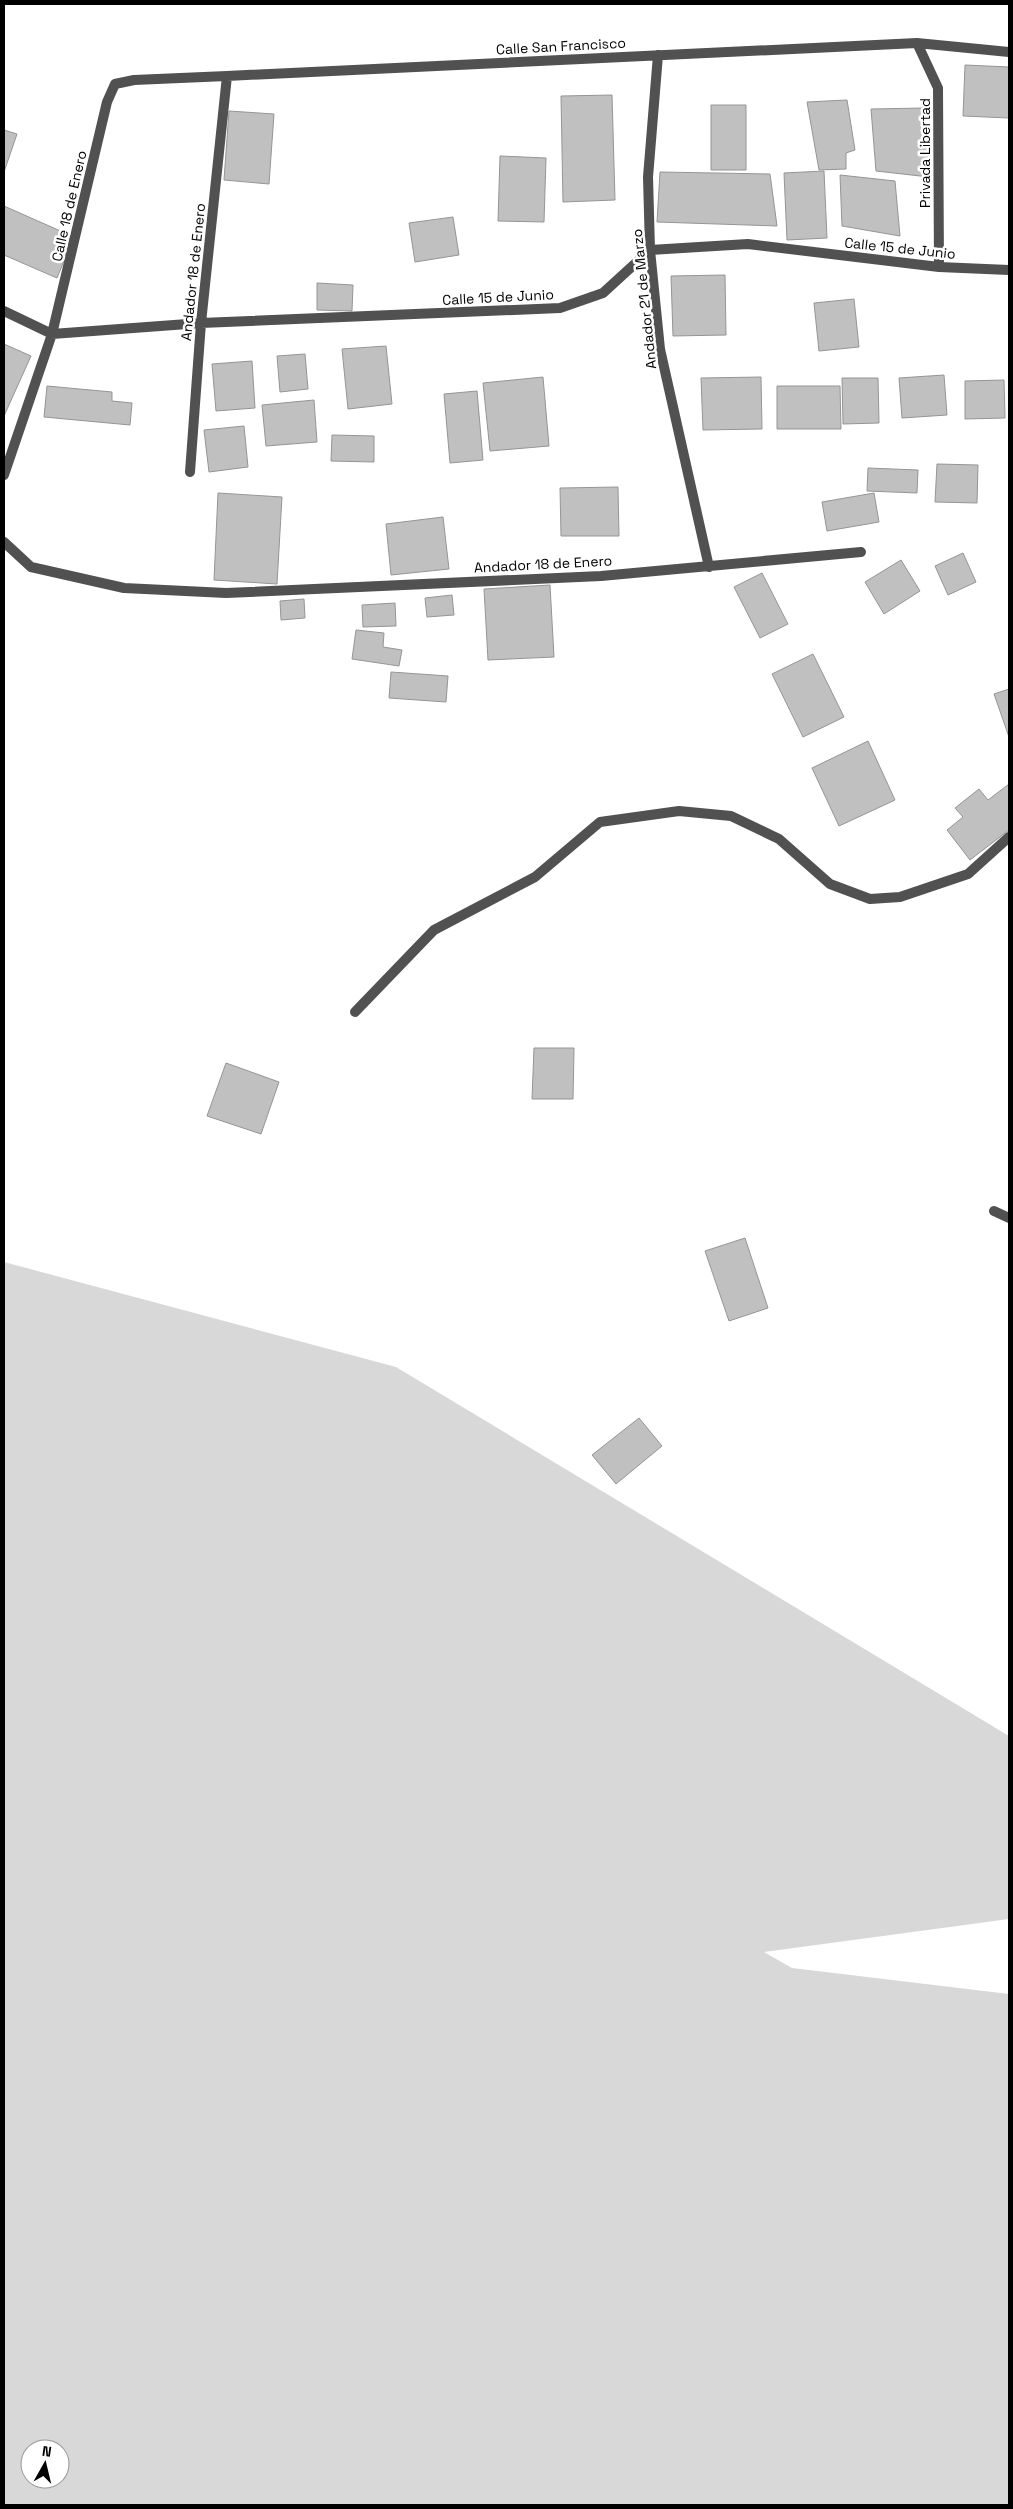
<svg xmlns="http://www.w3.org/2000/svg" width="1013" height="2509" font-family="'Space Grotesk',sans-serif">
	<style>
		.green { fill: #d8d8d8; fill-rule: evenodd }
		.building { fill: #c0c0c0; stroke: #959595 }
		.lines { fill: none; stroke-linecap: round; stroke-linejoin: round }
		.street { stroke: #515151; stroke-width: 10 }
		.labels { text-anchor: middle; stroke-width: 5; stroke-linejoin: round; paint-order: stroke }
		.street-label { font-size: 14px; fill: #000; stroke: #fff }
	</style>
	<rect width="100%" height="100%" fill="#fff"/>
	<!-- green -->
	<path class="green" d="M4,1262l392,105 613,369v183l-245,33 28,16 217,26v511h-1005zM30,2449h30v30h-30z"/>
	<!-- building -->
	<path class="building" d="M965,65l44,2v51l-46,-2z
		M612,95l3,105 -52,2 -2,-106z
		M847,100l8,50 -9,3v16l-27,1 -12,-68z
		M711,105h35v65h-35z
		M924,108l5,69 -53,-6 -5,-62z
		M229,111l45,3 -5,70 -45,-4z
		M4,130l13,4 -13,38z
		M500,156l46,2 -2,64 -46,-1z
		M824,171l3,67 -40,2 -3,-67z
		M660,172l110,2 7,52 -120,-4z
		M840,175l55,6 5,55 -58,-10z
		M4,206l70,31 -17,41 -53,-23z
		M453,217l6,38 -44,7 -6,-39z
		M725,275l1,60 -53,1 -2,-60z
		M317,283l36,2 -1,26 -35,-1z
		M854,299l5,48 -40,4 -5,-48z
		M4,344l27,12 -27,60z
		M386,346l6,58 -44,5 -6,-60z
		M305,354l3,35 -28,3 -3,-36z
		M252,361l3,47 -39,3 -4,-47z
		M944,375l3,40 -45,3 -3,-40z
		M543,377l6,69 -59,5 -7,-68z
		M761,377l1,52 -59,1 -2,-52z
		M842,378h36l1,45 -36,1z
		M1004,380l1,38 -40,1v-38z
		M47,386l65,6v9l20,2 -2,22 -86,-8z
		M777,386h63l1,43h-64z
		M477,391l6,69 -33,3 -6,-69z
		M314,400l3,42 -51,4 -4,-41z
		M244,426l4,41 -39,5 -5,-42z
		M332,435l42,1v26l-43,-1z
		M937,464l41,1 -1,38 -42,-1z
		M868,468l50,2 -1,23 -50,-2z
		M618,487l1,49h-58l-1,-48z
		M218,493l64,4 -5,87 -63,-4z
		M874,493l5,29 -52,9 -5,-29z
		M443,517l6,52 -58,6 -5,-51z
		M963,553l13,29 -28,13 -13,-29z
		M901,560l19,31 -36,23 -19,-32z
		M762,573l26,51 -28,14 -26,-51z
		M550,585l4,72 -66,3 -4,-71z
		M452,595l2,20 -27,2 -2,-19z
		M304,599l1,19 -24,2 -1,-19z
		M395,603l1,23 -33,1 -1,-22z
		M356,630l28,3 -1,14 19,3 -3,16 -47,-7z
		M813,654l31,63 -41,20 -31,-63z
		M391,672l57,4 -2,26 -57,-4z
		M1009,689v48l-15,-43z
		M868,741l27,59 -56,26 -27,-58z
		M1009,784v46l-39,30 -23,-30 16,-13 -8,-9 24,-19 9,11z
		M534,1048h40l-1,51h-41z
		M226,1063l53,19 -18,52 -54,-18z
		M745,1238l23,70 -39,13 -24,-70z
		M639,1418l23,28 -46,38 -24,-29z"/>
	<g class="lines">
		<!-- street -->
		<path class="street" d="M917,43l21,45 1,179
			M658,55l-10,122 2,73 10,99 49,218
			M4,311l48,23 149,-11 359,-15 43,-15 47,-43 98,-6 191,23 70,3
			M190,472l11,-149 26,-247
			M4,475l48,-141 55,-232 8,-18 19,-4 93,-4 690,-33 92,9
			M4,542l27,25 93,21 102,5 375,-17 260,-24
			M355,1012l79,-82 101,-53 65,-55 79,-11 52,5 48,23 51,45 40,15 30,-2 68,-23 41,-37
			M994,1211l15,7"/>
	</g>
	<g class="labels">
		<!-- street labels -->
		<g class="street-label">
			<text transform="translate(561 46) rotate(-3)" y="5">Calle San Francisco</text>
			<text transform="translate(925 153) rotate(-90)" y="5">Privada Libertad</text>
			<text transform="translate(69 206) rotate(-77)" y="5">Calle 18 de Enero</text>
			<text transform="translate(900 248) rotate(6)" y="5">Calle 15 de Junio</text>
			<text transform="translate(193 272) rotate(-84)" y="5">Andador 18 de Enero</text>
			<text transform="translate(498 297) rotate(-3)" y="5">Calle 15 de Junio</text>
			<text transform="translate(644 299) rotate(-96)" y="5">Andador 21 de Marzo</text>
			<text transform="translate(543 564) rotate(-3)" y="5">Andador 18 de Enero</text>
		</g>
	</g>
	<!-- border -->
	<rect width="1013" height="2509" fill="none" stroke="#000000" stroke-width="10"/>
	<!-- north arrow -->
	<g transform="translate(45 2464) rotate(8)"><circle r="24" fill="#ffffff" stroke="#999999"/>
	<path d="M0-4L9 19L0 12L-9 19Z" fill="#000000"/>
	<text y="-8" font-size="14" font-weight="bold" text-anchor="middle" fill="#000000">N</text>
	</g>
</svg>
